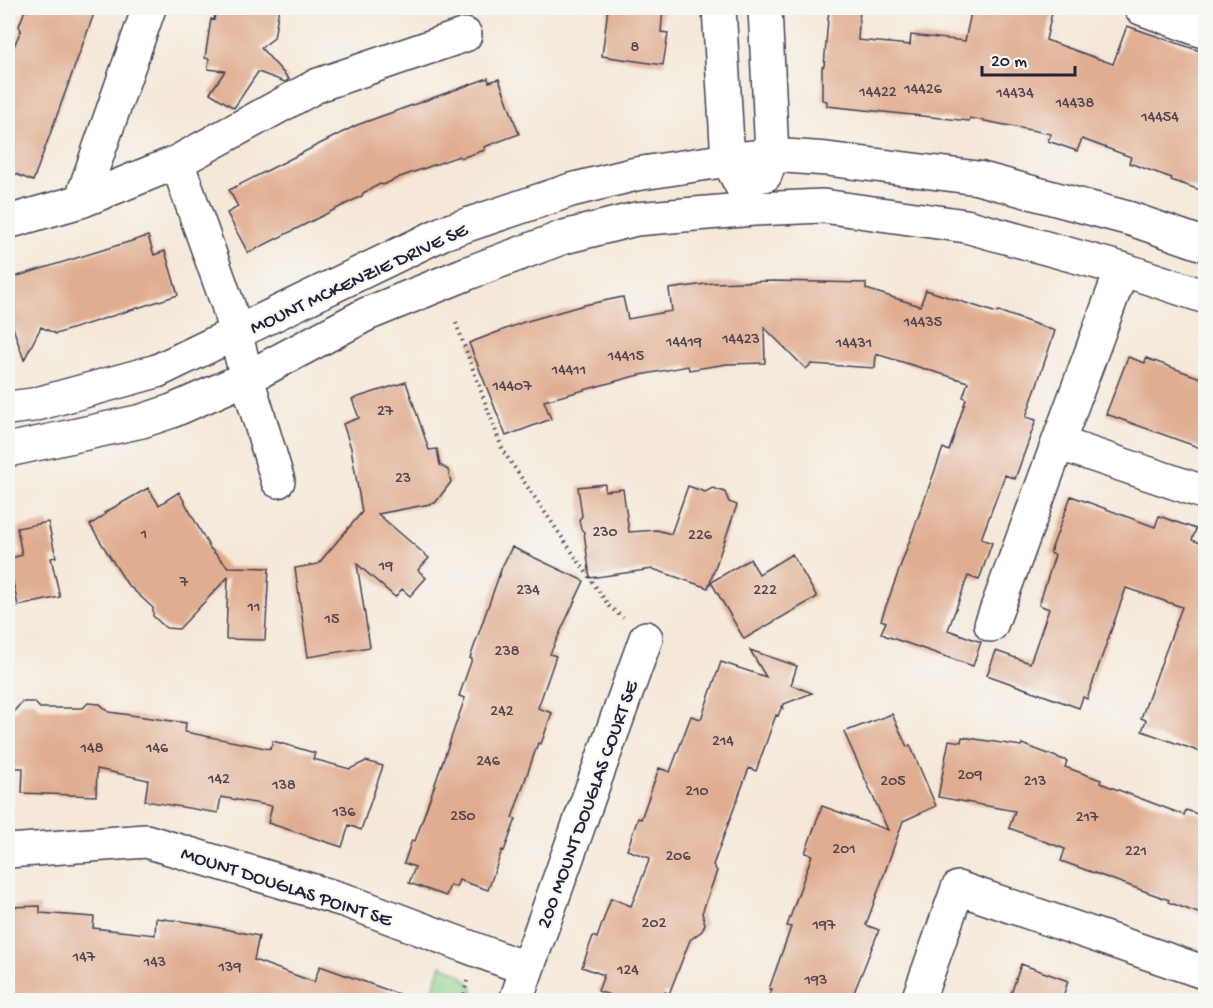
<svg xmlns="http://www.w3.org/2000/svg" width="1213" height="1008" font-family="'Gochi Hand',sans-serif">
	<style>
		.green { fill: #8dcf88; stroke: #587862; stroke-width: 1.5 }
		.building { fill: #e0ad90 }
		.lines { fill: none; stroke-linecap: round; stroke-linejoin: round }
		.minor-casing { stroke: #424053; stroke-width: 36 }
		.path { stroke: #424053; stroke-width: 4; stroke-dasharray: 1.5 4.5; stroke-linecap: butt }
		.minor { stroke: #fff; stroke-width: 33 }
		.labels { text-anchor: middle; stroke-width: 4.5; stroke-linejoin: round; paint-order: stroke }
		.number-label { font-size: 16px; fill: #524550 }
		.street-label { font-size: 20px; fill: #22223b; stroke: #f6f6f2 }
	</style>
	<rect width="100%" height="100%" fill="#f6f6f2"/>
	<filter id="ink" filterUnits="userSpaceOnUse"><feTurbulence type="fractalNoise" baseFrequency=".0167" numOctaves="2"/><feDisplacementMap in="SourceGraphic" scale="12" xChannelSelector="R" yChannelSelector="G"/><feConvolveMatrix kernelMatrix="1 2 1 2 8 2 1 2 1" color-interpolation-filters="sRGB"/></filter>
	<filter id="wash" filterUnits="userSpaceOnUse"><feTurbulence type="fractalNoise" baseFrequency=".008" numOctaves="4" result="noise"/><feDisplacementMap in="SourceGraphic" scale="24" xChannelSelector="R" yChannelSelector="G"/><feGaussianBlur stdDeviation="1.35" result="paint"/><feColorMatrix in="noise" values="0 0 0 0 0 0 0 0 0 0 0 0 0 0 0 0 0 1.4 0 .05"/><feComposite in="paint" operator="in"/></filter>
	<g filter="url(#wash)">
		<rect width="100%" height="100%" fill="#f5e8d8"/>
		<!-- green -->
		<path class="green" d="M441,965c18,6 32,17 36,35h-48z"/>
		<g id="blocks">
			<!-- building -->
			<path class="building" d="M29,8h67l-63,173 -25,-10v-111l13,-30 -2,-4 6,-16 3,1z
				M216,8h63l-5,30 -13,10 28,31 -4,3 -27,-10 -24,36 -24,-15 15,-22 -17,-2 1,-10 -4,-1 6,-39 3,1z
				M608,8h55l-2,24 7,1 -5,32 -61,-9z
				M829,8h31l-2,32 52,5 1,-10 54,6 7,-33h81l-7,32 67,24 14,-38 79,27v139l-35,-12 1,-2 -43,-15 2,-6 -49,-18 -5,12 -29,-10 3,-7 -81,-16 -1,3 -142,-15v-5l-5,-1v-33l2,-1z
				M488,78l1,4 10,-3 20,55 -35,13 1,3 -24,8 -2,-2 -59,21 -17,8 -3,-1 -17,9 -1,3 -114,57 -21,-40 11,-6 -9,-17 128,-65z
				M148,236l6,19 11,-4 13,44 -122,39 -15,-7 -17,33 -16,-47v-34z
				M774,281l92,2v6l54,17 6,-16 71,23 1,-2 57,20 -29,86 10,3 -7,20 -14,39 -10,-4 -24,64 11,4 -13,37 -11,-4 -20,54 33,12 -8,24 -87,-30 -5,-3 5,-11 -5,-2 62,-172 6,3 17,-52 -3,-2 5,-15 -92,-28 -1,14 -64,-4 -5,5 -42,-42 1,36 -38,1 -38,6 -1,-4 -53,10 -91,25 7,18 -45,17 -37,-93 55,-21 60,-17 39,-8 5,22 44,-8 -3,-22 44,-6z
				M1128,357l17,6 1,-5 60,22v70l-100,-36z
				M406,382l23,68 8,-1 3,16 8,5 3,12 -16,21 -57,11 51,44 -11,12 8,8 -16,18 -8,-7 -7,8 -38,-33 13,83 -62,10 -13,-89 23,-4 44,-52 -11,-64 -8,-24 16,-6 -7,-19z
				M605,484v7l18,-2 6,43 28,-2 14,4 17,-48 17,6 8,-4 12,4 4,10 8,3 -29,83 -55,-19 -63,9 -6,-46 -3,-3 -2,-9 3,-4 -4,-29z
				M148,488l11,17 20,-13 31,56 18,19 41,1 -4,72 -39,-1 2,-62 -49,52 -13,-1 -13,-12v-8l-26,-24 -37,-59 16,-11 -2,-1z
				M1071,496l84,31 4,-11 37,13 -4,11 14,5v209l-64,-23 4,-11 -5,-2 41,-111 -56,-19 -39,111 -4,-2 -4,11 -92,-33 9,-24 34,12 19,-54 -10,-4 16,-50 -5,-2z
				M48,522l8,35 -5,1 9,39 -42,9 -10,-47 14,-4 -5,-27z
				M512,547l72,34 -34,73 6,2 -18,52 14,5 -11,31 -3,-1 -26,75 4,1 -12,32 -2,-1 -14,40 -29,-10 -3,7 -6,-2 -4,11 -37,-13 6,-16 -11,-4 8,-23 3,1 50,-143 -6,-2 13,-37 -2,-1 32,-91z
				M792,554l25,43 -73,42 -33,-57 39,-23 9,15z
				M750,650l47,16 -6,19 21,8 -28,11 -1,4 -1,-2 -4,10 -2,-1 -20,56 -7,-3 -36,97 4,6 -15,42 3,11 -3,7 -12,9 -21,54 -4,-2 -3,8h-38l-26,-9 6,-16 -22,-8 11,-31 4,2 14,-40 20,8 19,-48 -23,-8 11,-32 3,1 18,-51 11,4 21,-56 10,3 20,-57 45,15z
				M22,702h12l6,6h43l5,-5 12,1 9,8 77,11 -1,9 85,17 3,-8 42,12 -2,6 37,10 16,-8 17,5 -22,64 -12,-5 -7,22 -74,-24 4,-17 -51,-9 -3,16 -73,-12 3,-21 -51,-11 -1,27 -74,-3 1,-25h-15v-50z
				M892,714l15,33 3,-2 26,61 -33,15 -37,104 13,5 -28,70h-83l4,-11h-3l22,-62 -4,-1 25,-71 -7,-2 17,-47 66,24 -44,-98z
				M962,737l59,9 1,-2 45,17 -2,6 36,13 -1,3 84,32 2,-5 20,7v99l-38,-14 1,-2 -108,-39 4,-12 -56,-21 6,-17 -77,-14 11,-57 12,2z
				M40,906v7l54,4 -1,11 62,7 1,-17 39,5 64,13 -5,24 60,22 6,-16 87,31 -1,3h-398v-93z
				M1021,964l47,17 -6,19h-53z"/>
		</g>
	</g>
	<g filter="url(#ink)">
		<use href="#blocks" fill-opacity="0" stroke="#424053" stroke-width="1.5"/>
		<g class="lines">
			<defs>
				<path id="minor" d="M719,8l9,152 26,49
					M1141,8l65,24
					M177,162l141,-77 147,-50
					M765,175l7,-20 -7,-147
					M81,201l68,-193
					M8,222l73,-21 96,-39 51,143 19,73 31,103
					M8,408l25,-3 124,-34 286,-138 128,-43 65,-16 92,-14 44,-5 55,4 151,19 153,41 75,26
					M1058,443l148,50
					M8,450l134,-29 30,-10 75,-33 120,-64 101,-41 96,-36 72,-18 118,-10 69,-3 143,20 156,43 84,28
					M991,625l131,-356
					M8,851l138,-10 201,60 180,68 -11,31
					M527,969l119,-331
					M918,1000l40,-112 248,85"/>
			</defs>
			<!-- minor casing -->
			<use href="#minor" class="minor-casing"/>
			<!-- path -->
			<path class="path" d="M456,323l47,128 106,155 14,12
				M463,1000l4,-19"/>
			<!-- minor -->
			<use href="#minor" class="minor"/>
		</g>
	</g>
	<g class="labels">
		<!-- number labels -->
		<g class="number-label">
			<text x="635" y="51">8</text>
			<text x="923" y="93">14426</text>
			<text x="878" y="96">14422</text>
			<text x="1015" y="97">14434</text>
			<text x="1075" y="107">14438</text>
			<text x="1160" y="121">14454</text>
			<text x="923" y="326">14435</text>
			<text x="741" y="343">14423</text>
			<text x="684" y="346">14419</text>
			<text x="854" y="347">14431</text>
			<text x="626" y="360">14415</text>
			<text x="569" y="374">14411</text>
			<text x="512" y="390">14407</text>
			<text x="385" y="415">27</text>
			<text x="403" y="482">23</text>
			<text x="605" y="536">230</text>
			<text x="144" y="538">1</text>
			<text x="700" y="539">226</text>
			<text x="386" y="570">19</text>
			<text x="184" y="586">7</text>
			<text x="528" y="594">234</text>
			<text x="765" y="594">222</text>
			<text x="254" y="611">11</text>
			<text x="332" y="623">15</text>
			<text x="507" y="655">238</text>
			<text x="502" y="715">242</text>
			<text x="723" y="745">214</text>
			<text x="92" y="752">148</text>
			<text x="157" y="752">146</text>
			<text x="488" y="765">246</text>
			<text x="970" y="779">209</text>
			<text x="219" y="783">142</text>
			<text x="893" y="785">205</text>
			<text x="1035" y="785">213</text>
			<text x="284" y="789">138</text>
			<text x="697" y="795">210</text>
			<text x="344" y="816">136</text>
			<text x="463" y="820">250</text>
			<text x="1087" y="821">217</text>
			<text x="844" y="853">201</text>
			<text x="1136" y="855">221</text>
			<text x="678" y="860">206</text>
			<text x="654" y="927">202</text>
			<text x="824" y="929">197</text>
			<text x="84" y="961">147</text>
			<text x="155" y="966">143</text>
			<text x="230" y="971">139</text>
			<text x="628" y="974">124</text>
			<text x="816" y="984">193</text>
		</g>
		<!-- street labels -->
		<g class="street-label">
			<text transform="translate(358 277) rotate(-25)" y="7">MOUNT MCKENZIE DRIVE SE</text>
			<text transform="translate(586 804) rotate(-70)" y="7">200 MOUNT DOUGLAS COURT SE</text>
			<text transform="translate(287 885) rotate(18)" y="7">MOUNT DOUGLAS POINT SE</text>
		</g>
	</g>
	<!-- margin -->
	<rect width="1213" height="1008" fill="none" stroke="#f6f6f2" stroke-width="30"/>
	<!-- scale -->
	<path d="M982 66v9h93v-9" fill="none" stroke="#22223b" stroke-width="3"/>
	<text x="991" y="66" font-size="18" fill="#22223b" stroke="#f6f6f2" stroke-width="4.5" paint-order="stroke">20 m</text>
</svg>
